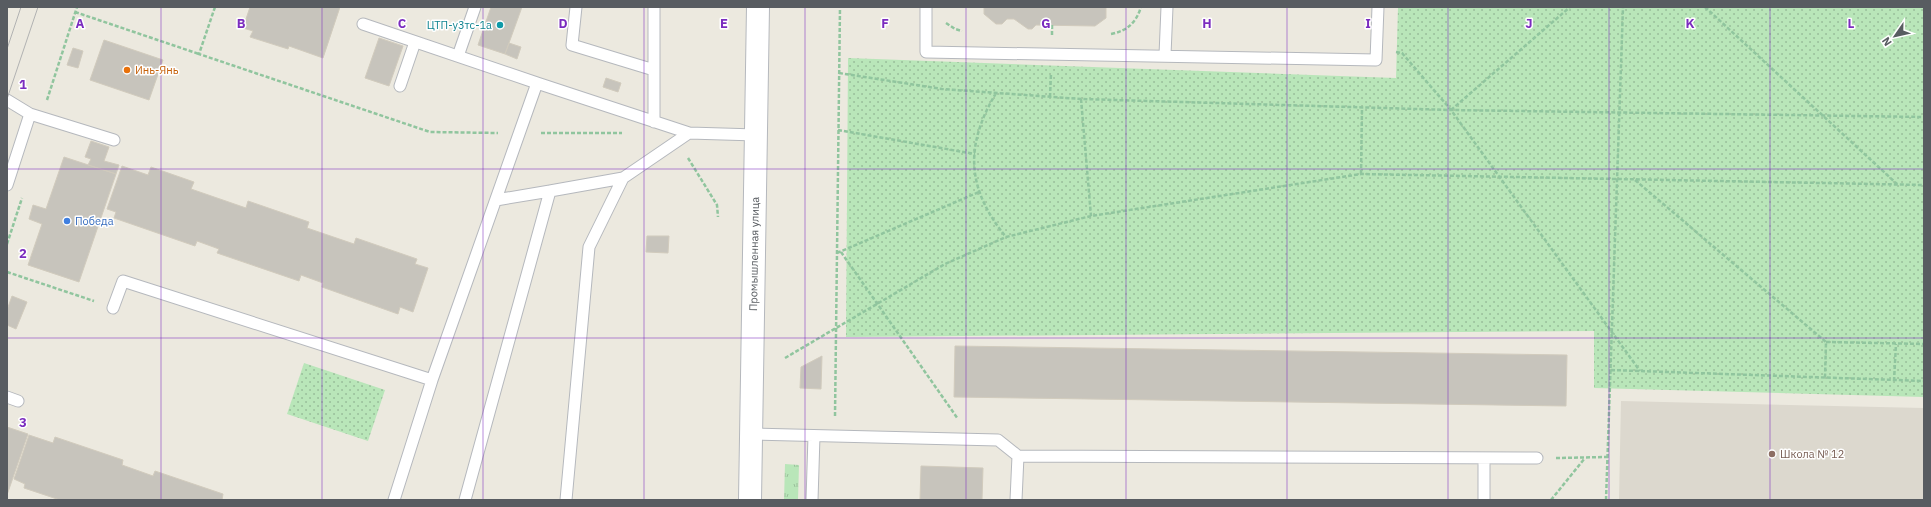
<svg xmlns="http://www.w3.org/2000/svg" width="1931" height="507" font-family="'IBM Plex Sans',sans-serif">
	<style>
		.education { fill: #dcd8ce }
		.grass { fill: url(#grass-tufts) }
		.park { fill: url(#park-dots) }
		.building { fill: #c7c4bc; stroke: #d1cbbd }
		.lines { fill: none; stroke-linecap: round; stroke-linejoin: round }
		.service-casing { stroke: #b5b8bd; stroke-width: 13 }
		.tertiary-casing { stroke: #b5b8bd; stroke-width: 24 }
		.path { stroke: #90c59e; stroke-width: 2.5; stroke-dasharray: 4 2; stroke-linecap: butt }
		.service { stroke: #fff; stroke-width: 11 }
		.tertiary { stroke: #fff; stroke-width: 22 }
		.tram { stroke: #b1b2b2; stroke-width: 1 }
		.grid { fill: none; stroke: #7b2cbf; stroke-width: 1; stroke-opacity: 0.55 }
		.culture-dot { fill: #0f9aa8; stroke: #fff; stroke-width: 1.5 }
		.food-dot { fill: #e8710a; stroke: #fff; stroke-width: 1.5 }
		.shop-dot { fill: #3f7fe0; stroke: #fff; stroke-width: 1.5 }
		.education-dot { fill: #8d6e63; stroke: #fff; stroke-width: 1.5 }
		.labels { text-anchor: middle; stroke-width: 3; stroke-linejoin: round; paint-order: stroke }
		.culture-label { font-size: 11px; fill: #0d838f; stroke: #fff; text-anchor: end }
		.food-label { font-size: 11px; fill: #c56008; stroke: #fff; text-anchor: start }
		.shop-label { font-size: 11px; fill: #366cbe; stroke: #fff; text-anchor: start }
		.street-label { font-size: 11px; fill: #585c61; stroke: #fff }
		.education-label { font-size: 11px; fill: #785e54; stroke: #fff; text-anchor: start }
		.grid-label { font-size: 13px; text-anchor: middle; font-weight: bold; fill: #7b2cbf; stroke: #fff; stroke-width: 3; stroke-linejoin: round; paint-order: stroke }
	</style>
	<defs>
		<pattern id="grass-tufts" width="24" height="20" patternUnits="userSpaceOnUse"><rect width="24" height="20" fill="#b9e6b9"/><path d="M3 7l-1-3M5 7V3M7 7l1-3M15 17l-1-3M17 17v-4M19 17l1-3" fill="none" stroke="#99be9a"/></pattern>
		<pattern id="park-dots" width="8" height="8" patternUnits="userSpaceOnUse"><rect width="8" height="8" fill="#b9e6b9"/><path d="M2 2h.1M6 6h.1" fill="none" stroke="#99be9a" stroke-width="1.8" stroke-linecap="round"/></pattern>
	</defs>
	<rect width="100%" height="100%" fill="#ece9df"/>
	<!-- education -->
	<path class="education" d="M1621,401l303,7v92h-305z"/>
	<!-- grass -->
	<path class="grass" d="M785,464l14,1 -1,35h-14z"/>
	<!-- park -->
	<path class="park" d="M1398,7h526v390l-330,-9v-57l-748,6 2,-279 548,20z
		M304,363l81,27 -17,51 -81,-27z"/>
	<!-- building -->
	<path class="building" d="M250,7h90l-17,51 -34,-12 -1,3 -38,-12 3,-6 -10,-3z
		M491,7h31l-17,47 -27,-9z
		M984,7h122v11l-11,8 -59,-1 -4,4h-4l-14,-10h-7l-5,5h-6l-12,-10z
		M379,38l24,8 -14,40 -24,-8z
		M104,40l59,20 -14,40 -59,-20z
		M509,43l12,4 -4,12 -12,-5z
		M73,48l10,3 -5,17 -11,-3z
		M606,78l15,5 -3,9 -15,-5z
		M91,141l18,6 -5,14 15,4 -3,9 -28,-9 3,-6 -6,-2z
		M64,157l52,17 -37,108 -51,-17 14,-41 -13,-5 4,-14 13,4z
		M122,166l26,9 3,-8 43,15 -3,7 55,19 2,-7 61,21 -2,6 47,16 2,-6 61,21 -2,5 13,4 -15,44 -13,-5 -2,7 -76,-27 1,-4 -22,-8 -2,6 -82,-28 2,-4 -22,-8 -2,5 -81,-28 2,-6 -9,-3z
		M647,236h22l-1,17 -22,-1z
		M12,296l15,6 -11,27 -9,-4v-15z
		M955,346l612,9 -1,51 -612,-9z
		M822,356l-1,33 -21,-1 1,-21z
		M7,427l21,7 -21,61z
		M29,435l24,8 2,-6 68,23 -1,5 31,11 2,-5 68,23 -1,6h-162l-36,-12 1,-4 -11,-5z
		M921,466l62,2 -1,32h-62z"/>
	<g class="lines">
		<defs>
			<path id="service" d="M576,7l-4,38 82,25
				M926,7v45l450,8 2,-53
				M363,24l174,59
				M1165,55l2,-48
				M458,56l17,-49
				M400,86l15,-44
				M7,100l23,14 84,26
				M654,122v-115
				M7,185l23,-71
				M496,200l54,-9
				M113,308l10,-27 309,99
				M7,397l11,4
				M751,434l247,6 20,16 519,2
				M394,500l38,-120 105,-297 152,50 67,2
				M465,500l85,-309 73,-13
				M566,500l23,-253 34,-69 66,-45
				M812,500l2,-64
				M1016,500l2,-44
				M1484,500v-42"/>
			<path id="tertiary" d="M750,500l8,-493"/>
		</defs>
		<!-- service casing -->
		<use href="#service" class="service-casing"/>
		<!-- tertiary casing -->
		<use href="#tertiary" class="tertiary-casing"/>
		<!-- path -->
		<path class="path" d="M215,7l-16,47 231,78 68,1
			M1705,7l192,177
			M75,12l124,42
			M946,23l9,6 7,2
			M1111,34c16,-3 25,-11 30,-27
			M1052,35v-10
			M1396,52l6,1 49,57 189,261
			M839,73l103,16 139,10 370,11 473,7
			M996,93c-32,54 -29,96 10,144
			M1050,97l1,-24
			M1081,99l10,117
			M47,100l30,-93
			M1451,110l119,-103
			M838,130l137,24
			M541,133h81
			M688,158l29,47 1,12
			M1361,174l1,-66
			M1635,180l191,162 -1,36
			M7,244l15,-46
			M841,252l117,167
			M837,253l142,-61
			M7,272l87,29
			M1826,342l98,2
			M785,358l160,-94 61,-27 85,-21 270,-42 563,11
			M1611,370l313,11
			M1894,381l2,-37
			M835,416l5,-409
			M1556,458l52,-1
			M1551,500l34,-42
			M1606,500l17,-493"/>
		<!-- service -->
		<use href="#service" class="service"/>
		<!-- tertiary -->
		<use href="#tertiary" class="tertiary"/>
		<!-- tram -->
		<path class="tram" d="M7,49l14,-42
			M7,99l31,-92"/>
	</g>
	<!-- grid -->
	<path class="grid" d="M161,7v493M322,7v493M483,7v493M644,7v493M805,7v493M966,7v493M1126,7v493M1287,7v493M1448,7v493M1609,7v493M1770,7v493M7,169h1917M7,338h1917"/>
	<!-- markers -->
	<circle class="culture-dot" cx="500" cy="25" r="4"/>
	<circle class="food-dot" cx="127" cy="70" r="4"/>
	<circle class="shop-dot" cx="67" cy="221" r="4"/>
	<circle class="education-dot" cx="1772" cy="454" r="4"/>
	<g class="labels">
		<!-- culture labels -->
		<g class="culture-label">
			<text x="492" y="29">ЦТП-у3тс-1а</text>
		</g>
		<!-- food labels -->
		<g class="food-label">
			<text x="135" y="74">Инь-Янь</text>
		</g>
		<!-- shop labels -->
		<g class="shop-label">
			<text x="75" y="225">Победа</text>
		</g>
		<!-- street labels -->
		<g class="street-label">
			<text transform="translate(754 254) rotate(-89)" y="4">Промышленная улица</text>
		</g>
		<!-- education labels -->
		<g class="education-label">
			<text x="1780" y="458">Школа № 12</text>
		</g>
	</g>
	<g class="grid-label">
		<text x="80" y="28">A</text>
		<text x="241" y="28">B</text>
		<text x="402" y="28">C</text>
		<text x="563" y="28">D</text>
		<text x="724" y="28">E</text>
		<text x="885" y="28">F</text>
		<text x="1046" y="28">G</text>
		<text x="1207" y="28">H</text>
		<text x="1368" y="28">I</text>
		<text x="1529" y="28">J</text>
		<text x="1690" y="28">K</text>
		<text x="1851" y="28">L</text>
		<text x="23" y="89">1</text>
		<text x="23" y="258">2</text>
		<text x="23" y="427">3</text>
	</g>
	<!-- border -->
	<rect width="1931" height="507" fill="none" stroke="#585c61" stroke-width="16"/>
	<!-- north arrow -->
	<g transform="translate(1895 36) rotate(236)" stroke="#ffffff" stroke-width="3" paint-order="stroke">
	<path d="M0-3L7 15L0 10L-7 15Z" fill="#585c61"/>
	<text y="-6" font-size="11" font-weight="bold" text-anchor="middle" fill="#585c61">N</text>
	</g>
</svg>
